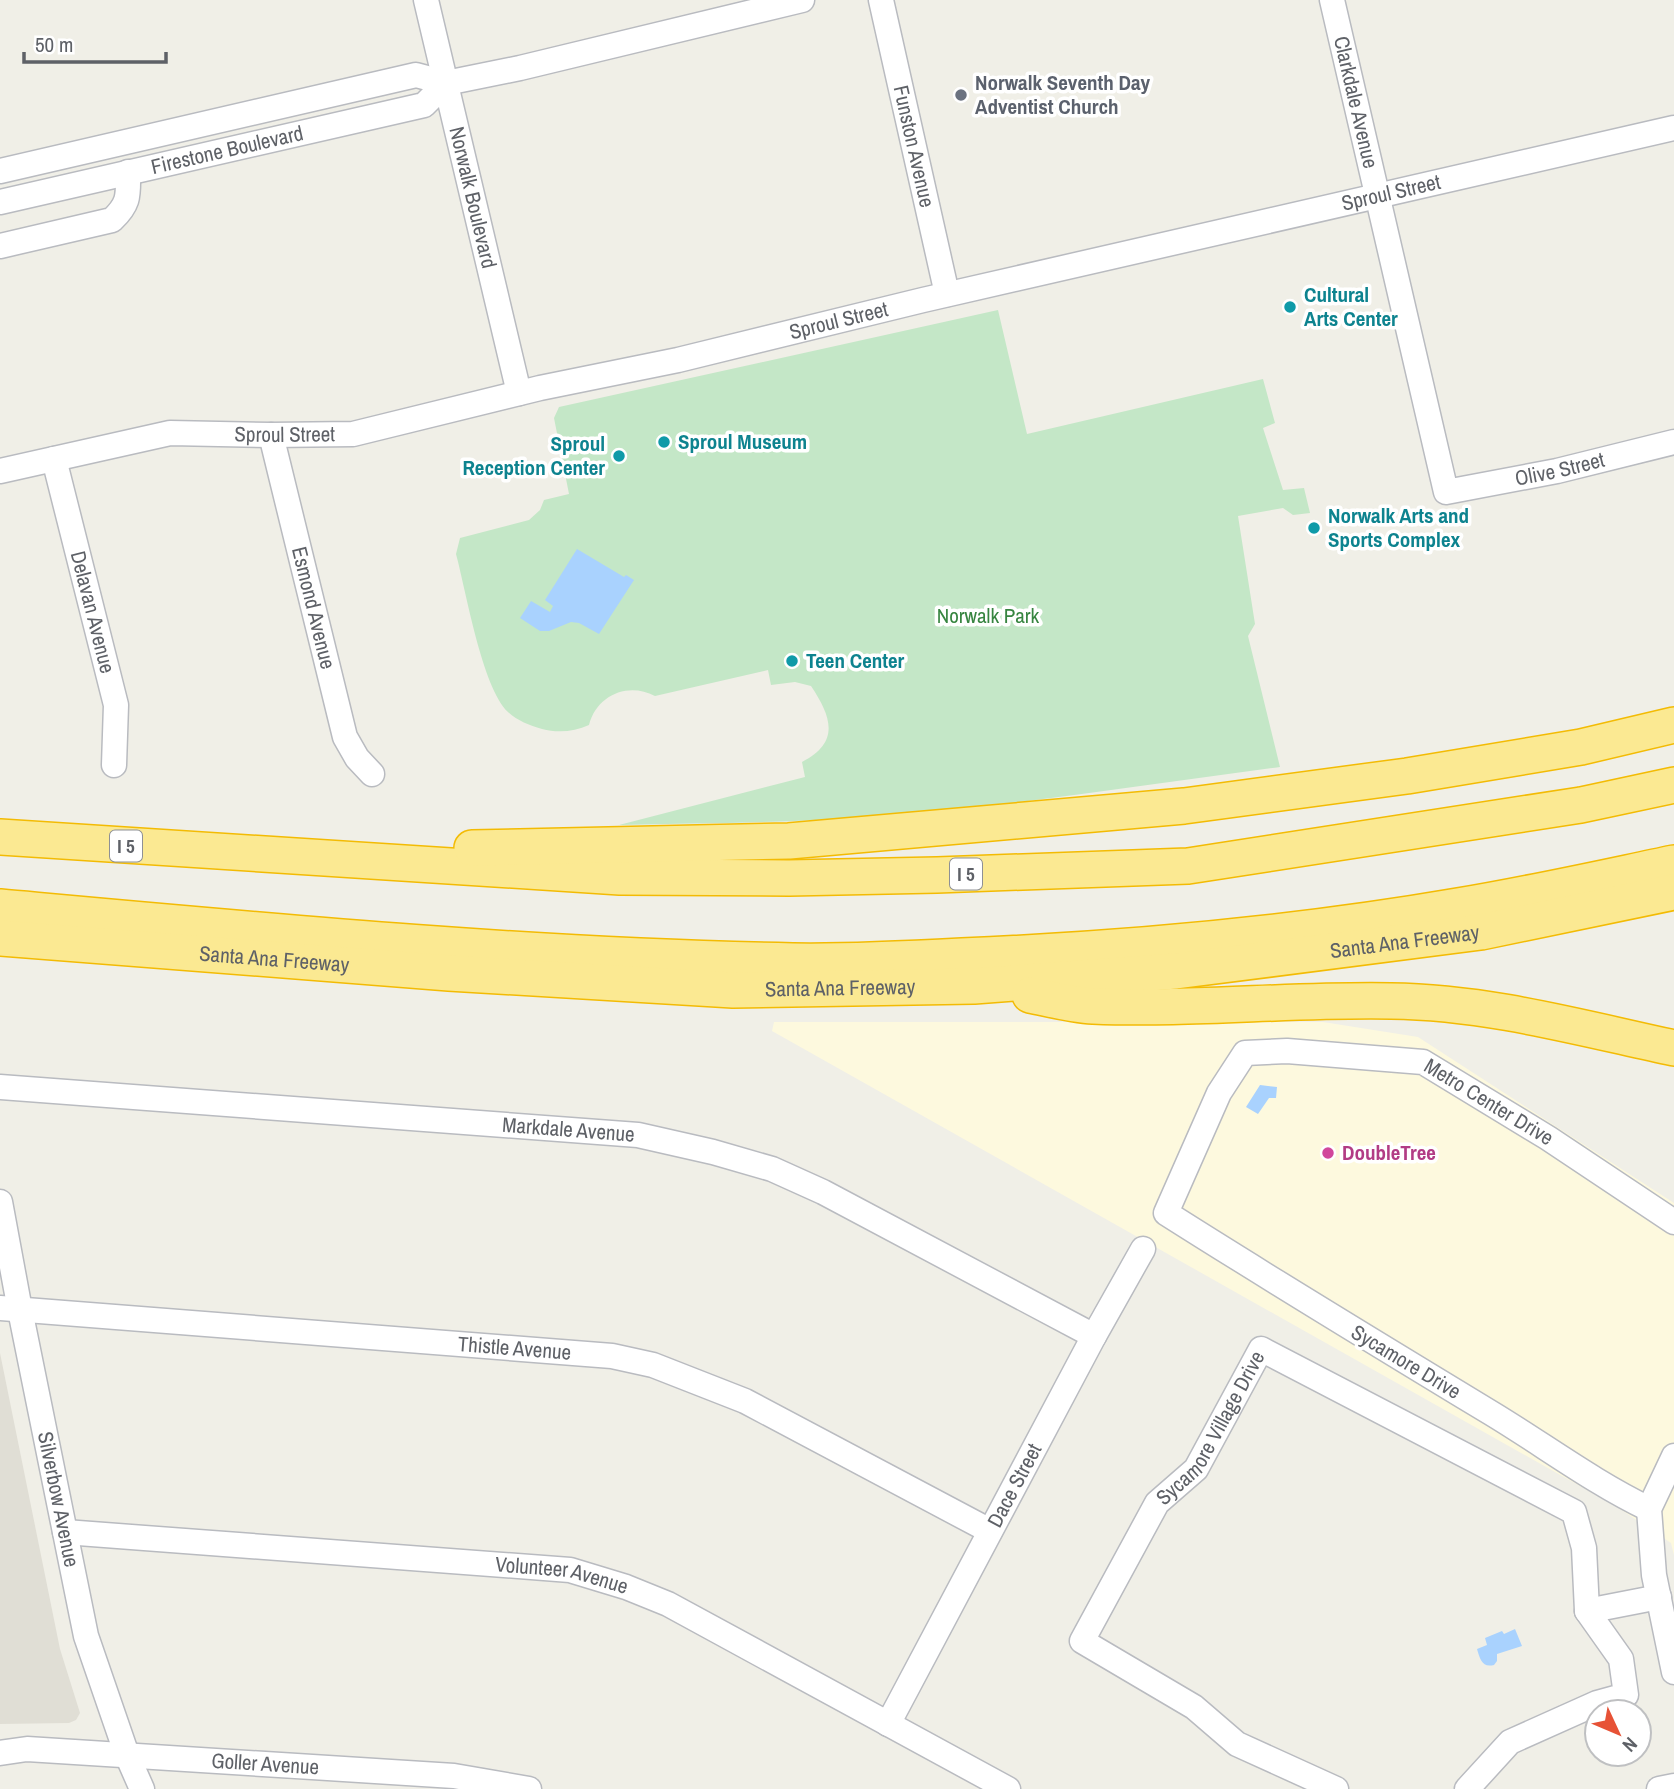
<svg xmlns="http://www.w3.org/2000/svg" width="1674" height="1789" font-family="'Archivo Narrow',sans-serif">
	<style>
		.commercial { fill: #fdf9de }
		.education { fill: #e0ded5 }
		.green { fill: #c4e7c7 }
		.water { fill: #a9d2fe }
		.lines { fill: none; stroke-linecap: round; stroke-linejoin: round }
		.minor-casing { stroke: #b9bbc0; stroke-width: 27 }
		.highway-casing { stroke: #f3bb04; stroke-width: 38 }
		.minor { stroke: #fff; stroke-width: 24 }
		.highway { stroke: #fbe992; stroke-width: 35 }
		.worship-dot { fill: #6b7280; stroke: #fff; stroke-width: 2.5 }
		.culture-dot { fill: #0f9aa8; stroke: #fff; stroke-width: 2.5 }
		.hotel-dot { fill: #d1479c; stroke: #fff; stroke-width: 2.5 }
		.labels { text-anchor: middle; stroke-width: 7; stroke-linejoin: round; paint-order: stroke }
		.shield { fill: #fff; stroke: #8e9095; stroke-width: 2 }
		.shield-label { font-size: 19px; font-weight: bold; fill: #5e6167 }
		.worship-label { font-size: 21px; font-weight: bold; fill: #5b616d; stroke: #fff; text-anchor: start }
		.street-label { font-size: 21px; fill: #5e6167; stroke: #fff }
		.culture-label { font-size: 21px; font-weight: bold; fill: #0d838f; stroke: #fff; text-anchor: start }
		.park-label { font-size: 21px; fill: #378540; stroke: #fff }
		.hotel-label { font-size: 21px; font-weight: bold; fill: #b23c85; stroke: #fff; text-anchor: start }
	</style>
	<rect width="100%" height="100%" fill="#f0efe7"/>
	<!-- commercial -->
	<path class="commercial" d="M774,1022h549l95,15 256,166v352l-3,-12 -54,-36 -845,-476z"/>
	<!-- education -->
	<path class="education" d="M0,1353l60,296 20,64 -4,7 -7,3 -69,1z"/>
	<!-- green -->
	<path class="green" d="M998,310l29,124 236,-55 12,44 -12,5 20,62 21,-2 6,25 -17,2 -10,-7 -45,8 17,108 -7,12 32,131c-137,18 -274,40 -411,50 -83,6 -167,6 -250,8l186,-48 -3,-15c39,-20 29,-46 9,-76l-16,-4 -24,3 -3,-15 -113,26c-27,-14 -58,-1 -66,29 -15,7 -32,8 -47,4 -13,-4 -24,-8 -34,-17 -26,-25 -42,-121 -52,-158l4,-16 69,-18 11,-10 4,-10 25,-6 -15,-76 5,-11z"/>
	<!-- water -->
	<path class="water" d="M577,549l47,28 2,-2 8,5 -35,54 -20,-11 -8,-1 -22,9h-9l-20,-13 11,-17 19,11 3,-6 -8,-6z
		M1260,1085l17,2 -1,11h-7l-11,16 -12,-7z
		M1515,1629l7,17 -25,8v7l-3,4c-12,3 -14,-6 -17,-16l10,-4 -2,-7 17,-7 2,3z"/>
	<g class="lines">
		<defs>
			<g id="minor">
				<path id="s1" d="M426,0l93,393"/>
				<path id="s2" d="M881,0l66,294"/>
				<path id="s3" d="M1332,0l114,492 111,-21 117,-29"/>
				<path d="M0,171l416,-96 30,8 74,-15 282,-68"/>
				<path id="s4" d="M0,202l424,-97 22,-22"/>
				<path d="M0,246l112,-26c18,-17 16,-25 16,-48"/>
				<path id="s5" d="M271,435l74,302 12,21 15,16"/>
				<path id="s6" d="M54,459l62,246 -2,60"/>
				<path id="s7" d="M0,471l170,-38 101,2 82,-1 187,-46 138,-28 245,-60 751,-172"/>
				<path id="s8" d="M0,1087l638,48 75,17 59,17 51,23 271,144"/>
				<path id="s9" d="M0,1202l20,108 66,326 41,119 15,34"/>
				<path id="s10" d="M0,1308l612,48 41,9 92,36 245,130"/>
				<path d="M1674,1456l-25,53 5,66 20,97"/>
				<path id="s11" d="M1649,1509c-56,-27 -105,-64 -158,-96 -109,-66 -218,-132 -325,-200l53,-120 26,-40 42,-2 136,11 125,76 126,84"/>
				<path id="s12" d="M65,1532l505,38 56,17 42,17 340,185"/>
				<path d="M1587,1611l72,-14"/>
				<path id="s13" d="M888,1724l206,-388 49,-87"/>
				<path id="s14" d="M0,1753l27,-4 427,27 75,13"/>
				<path id="s15" d="M1336,1789l-99,-45 -43,-37 -112,-66 75,-138 39,-34 65,-120 313,163 10,36 3,63 34,48 5,36 -29,8 -87,39 -43,47"/>
				<path d="M1659,1789l15,-3"/>
			</g>
			<g id="highway">
				<path d="M0,837l620,40 169,1 148,-3 251,-9 393,-61 93,-20"/>
				<path d="M472,848l317,-7 395,-35 223,-30 174,-29 93,-22"/>
				<path d="M0,907c264,24 528,49 793,54 57,1 113,-2 169,-5 166,-7 333,-22 496,-50 73,-12 144,-28 216,-43"/>
				<path id="s16" d="M0,938l449,35 284,17 241,-4 202,-15 305,-39 193,-40"/>
				<path d="M1030,995c20,4 42,10 63,11 99,4 199,-7 298,-5 96,1 190,27 283,47"/>
			</g>
		</defs>
		<!-- minor casing -->
		<use href="#minor" class="minor-casing"/>
		<!-- highway casing -->
		<use href="#highway" class="highway-casing"/>
		<!-- minor -->
		<use href="#minor" class="minor"/>
		<!-- highway -->
		<use href="#highway" class="highway"/>
	</g>
	<!-- markers -->
	<circle class="worship-dot" cx="961" cy="95" r="7"/>
	<g class="culture-dot">
		<circle cx="1290" cy="307" r="7"/>
		<circle cx="664" cy="442" r="7"/>
		<circle cx="619" cy="456" r="7"/>
		<circle cx="1314" cy="528" r="7"/>
		<circle cx="792" cy="661" r="7"/>
	</g>
	<circle class="hotel-dot" cx="1328" cy="1153" r="7"/>
	<g class="labels">
		<!-- shield labels -->
		<g class="shield">
			<rect x="110" y="830.5" width="32" height="31" rx="5"/>
			<rect x="950" y="858.5" width="32" height="31" rx="5"/>
		</g>
		<g class="shield-label">
			<text x="126" y="853">I 5</text>
			<text x="966" y="881">I 5</text>
		</g>
		<!-- worship labels -->
		<g class="worship-label">
			<text x="975" y="90">Norwalk Seventh Day<tspan x="975" dy="24">Adventist Church</tspan></text>
		</g>
		<!-- street labels -->
		<g class="street-label">
			<text dy="7" stroke="none"><textPath href="#s3" startOffset="105">Clarkdale Avenue</textPath></text>
			<text dy="7" stroke="none"><textPath href="#s2" startOffset="150">Funston Avenue</textPath></text>
			<text dy="7" stroke="none"><textPath href="#s4" startOffset="233">Firestone Boulevard</textPath></text>
			<text dy="7" stroke="none"><textPath href="#s7" startOffset="1423">Sproul Street</textPath></text>
			<text dy="7" stroke="none"><textPath href="#s1" startOffset="203">Norwalk Boulevard</textPath></text>
			<text dy="7" stroke="none"><textPath href="#s7" startOffset="856">Sproul Street</textPath></text>
			<text dy="7" stroke="none"><textPath href="#s7" startOffset="289">Sproul Street</textPath></text>
			<text dy="7" stroke="none"><textPath href="#s3" startOffset="621">Olive Street</textPath></text>
			<text dy="7" stroke="none"><textPath href="#s5" startOffset="178">Esmond Avenue</textPath></text>
			<text dy="7" stroke="none"><textPath href="#s6" startOffset="158">Delavan Avenue</textPath></text>
			<text dy="7" stroke="none"><textPath href="#s16" startOffset="1409">Santa Ana Freeway</textPath></text>
			<text dy="7" stroke="none"><textPath href="#s16" startOffset="275">Santa Ana Freeway</textPath></text>
			<text dy="7" stroke="none"><textPath href="#s16" startOffset="842">Santa Ana Freeway</textPath></text>
			<text dy="7" stroke="none"><textPath href="#s11" startOffset="1001">Metro Center Drive</textPath></text>
			<text dy="7" stroke="none"><textPath href="#s8" startOffset="570">Markdale Avenue</textPath></text>
			<text dy="7" stroke="none"><textPath href="#s10" startOffset="516">Thistle Avenue</textPath></text>
			<text transform="translate(1406 1362) rotate(31)" y="7">Sycamore Drive</text>
			<text dy="7" stroke="none"><textPath href="#s15" startOffset="546">Sycamore Village Drive</textPath></text>
			<text dy="7" stroke="none"><textPath href="#s13" startOffset="270">Dace Street</textPath></text>
			<text dy="7" stroke="none"><textPath href="#s9" startOffset="303">Silverbow Avenue</textPath></text>
			<text dy="7" stroke="none"><textPath href="#s12" startOffset="499">Volunteer Avenue</textPath></text>
			<text dy="7" stroke="none"><textPath href="#s14" startOffset="266">Goller Avenue</textPath></text>
		</g>
		<!-- culture labels -->
		<g class="culture-label">
			<text x="1304" y="302">Cultural<tspan x="1304" dy="24">Arts Center</tspan></text>
			<text x="678" y="449">Sproul Museum</text>
			<text x="605" y="451" text-anchor="end">Sproul<tspan x="605" dy="24">Reception Center</tspan></text>
			<text x="1328" y="523">Norwalk Arts and<tspan x="1328" dy="24">Sports Complex</tspan></text>
			<text x="806" y="668">Teen Center</text>
		</g>
		<!-- park labels -->
		<g class="park-label">
			<text x="988" y="623">Norwalk Park</text>
		</g>
		<!-- hotel labels -->
		<g class="hotel-label">
			<text x="1342" y="1160">DoubleTree</text>
		</g>
	</g>
	<!-- north arrow -->
	<g transform="translate(1618 1733) rotate(134)"><circle r="33" fill="#ffffff" stroke="#bfc0c2" stroke-width="2"/>
	<path d="M0-5L12 26L0 18L-12 26Z" fill="#e75236"/>
	<text y="-10" font-size="19" font-weight="bold" text-anchor="middle" fill="#5e6167">N</text>
	</g>
	<!-- scale -->
	<path d="M24 52v10h142v-10" fill="none" stroke="#5e6167" stroke-width="3.5"/>
	<text x="35" y="52" font-size="21" fill="#5e6167" stroke="#ffffff" stroke-width="5" paint-order="stroke">50 m</text>
</svg>
